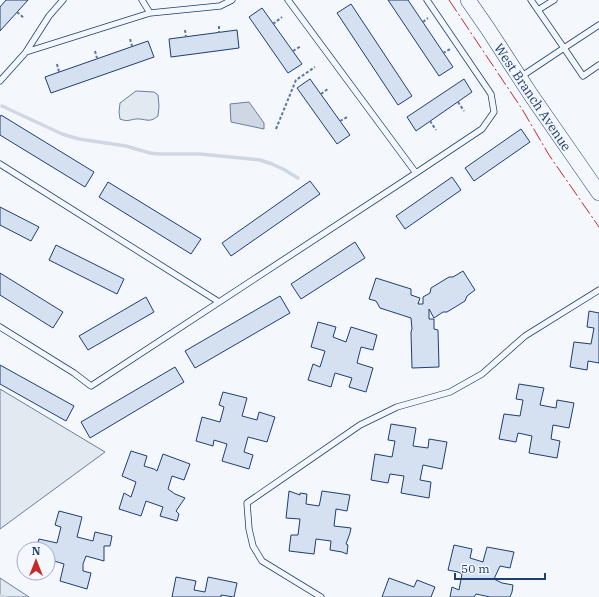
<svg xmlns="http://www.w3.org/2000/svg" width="599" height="597" font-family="'IBM Plex Serif',serif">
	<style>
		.green { fill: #e3e9f0; stroke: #687fa3 }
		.water { fill: #cfd7e4; stroke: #687fa3 }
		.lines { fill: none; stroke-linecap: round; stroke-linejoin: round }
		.stream { stroke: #cfd7e4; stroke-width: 3.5 }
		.building { fill: #d5e0f0; stroke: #1d3f73 }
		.lane-casing { stroke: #1d3f73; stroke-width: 7 }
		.secondary-casing { stroke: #1d3f73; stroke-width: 16 }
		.path { stroke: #5e769c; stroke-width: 2; stroke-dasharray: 3 2; stroke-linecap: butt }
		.lane { stroke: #f4f7fb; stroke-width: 5.5 }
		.secondary { stroke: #f4f7fb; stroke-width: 15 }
		.power { stroke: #c62828; stroke-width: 1; stroke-dasharray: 14 3 2 3; stroke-linecap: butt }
		.labels { text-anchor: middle; stroke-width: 3; stroke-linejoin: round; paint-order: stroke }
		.street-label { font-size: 13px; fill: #1d3f73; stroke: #f4f7fb }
	</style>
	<rect width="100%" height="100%" fill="#f4f7fb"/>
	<!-- green -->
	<path class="green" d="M136,91l18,1 4,3 1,11 -1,10c-9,8 -13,2 -22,3 -8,1 -8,3 -16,0l-1,-7 1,-9z
		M0,389l105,63 -105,77z
		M0,578l29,19h-29z"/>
	<!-- water -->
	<path class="water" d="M249,102l15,21v6l-33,-7 -1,-18z"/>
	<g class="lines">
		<!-- stream -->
		<path class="stream" d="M2,106l60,28 17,5 47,7 24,7 9,1h41l60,6 12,4 11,5 15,9
			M0,596l5,1"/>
	</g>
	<!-- building -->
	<path class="building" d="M6,0h22l-28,31v-24z
		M388,0h20l45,67 -14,9z
		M351,4l61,92 -14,9 -61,-92z
		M262,8l40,56 -14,9 -39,-56z
		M237,30l2,18 -68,9 -2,-18z
		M148,41l6,16 -103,36 -6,-16z
		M310,79l40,56 -13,9 -40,-56z
		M464,79l8,13 -56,39 -9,-14z
		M1,115l93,57 -9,15 -85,-52v-18z
		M521,129l9,13 -56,39 -9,-13z
		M452,177l9,13 -56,39 -9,-13z
		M310,181l10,13 -89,62 -9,-13z
		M108,182l93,57 -10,15 -92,-57z
		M0,207l39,20 -8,14 -31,-16z
		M355,242l10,16 -64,41 -10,-15z
		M56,245l68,34 -7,15 -68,-34z
		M463,271l12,19 -8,6 -2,5 -18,11h-4l-9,6 -5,-9v10h5v10l4,1 1,37 -27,1 -1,-36 1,-3 -1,-11 -31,-10 -4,-7 -7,-2 7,-21 35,11v6l9,3 -2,6h5v-7l7,-4 1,-5 18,-11h4z
		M0,273l63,39 -10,16 -53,-33z
		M280,296l10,17 -95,55 -10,-17z
		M146,297l8,15 -66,38 -9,-14z
		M589,311l10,2v50l-11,-2 -1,9 -17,-3 4,-25 17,2 3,-16 -7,-1z
		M318,322l18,5 -3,10 13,5 5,-15 26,8 -4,15 -12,-3 -4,16 16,5 -7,24 -17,-5 3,-9 -17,-5 -4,14 -23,-7 5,-16 7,3 5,-16 -14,-4z
		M0,365l74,41 -8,15 -66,-37z
		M175,367l9,15 -94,56 -9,-16z
		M519,384l25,4 -4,17 16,3 1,-8 17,3 -5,25 -16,-3 -2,14 9,2 -3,17 -28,-5 3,-17 -14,-3 -2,9 -17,-3 5,-25 16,2 3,-16 -7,-1z
		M223,392l24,6 -5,18 15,4 2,-8 16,5 -8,25 -19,-5 -4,15 9,3 -4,14 -27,-8 5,-17 -13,-4 -1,6 -17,-5 6,-24 18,5 4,-15 -5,-2z
		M391,424l25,4 -3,18 15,2 1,-9 18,3 -5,27 -19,-4 -3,15 11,2 -2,16 -28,-5 3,-17 -14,-2 -2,9 -17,-3 4,-26 17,3 3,-16 -7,-1z
		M131,451l16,5 -3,10 10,3 3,2 6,-17 27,10 -6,16 -12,-4 -4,13 7,5 10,4 -9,13 3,3 -2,7 -17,-5 3,-9 -17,-6 -5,15 -22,-7 5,-16 7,4 5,-15 -14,-6z
		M289,491l11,4v-2l7,1 -1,10 13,2 1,-4 2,-11 28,4 -3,16 -11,-2 -2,17 17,2 -1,5 -4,11 2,1 -1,9 -5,-2 -12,-2 1,-9 -15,-2 -2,15 -25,-3 2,-16h7l2,-16 -14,-1z
		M59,511l23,6 -5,20 16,4 2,-9 17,4 -2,10h-6v15l-18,-5 -3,8v7l8,2 -4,16 -27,-8 4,-17 -13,-4 -2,8 -1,-1v-18h-12l3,-10 18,4 4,-16 -6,-2z
		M454,545l18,4 -2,9 13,4 1,-4 3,-11 27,5 -4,16 -10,-2 -6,13 8,4 11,2 -1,7 -2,5h-20l-14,-3 -2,3h-24l2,-10 7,3 3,-16 -4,-2 -10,-2z
		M176,577l20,4 -2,9 11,2 3,-15 29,6 -3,14 -13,-2v2h-49z
		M389,578l25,9 3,-7 18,7 -4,10h-49z"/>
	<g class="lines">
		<defs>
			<path id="lane" d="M142,0l8,13
				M288,0l128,173
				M538,10l16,-10
				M599,25l-35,23 19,28 16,-11
				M26,52l23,-36 14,-16
				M519,78l45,-30 -33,-48
				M0,81l26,-29 124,-39 70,-7 12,-6
				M0,164l219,138
				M0,327l74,46 17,13 325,-213 66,-44 12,-17 -3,-18 -64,-94
				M321,597l-59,-36 -9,-15 -4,-17 -2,-26 113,-78 37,-18 53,-15 32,-18 43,-38 74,-46"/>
			<path id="secondary" d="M468,0l20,29 43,66 68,98"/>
		</defs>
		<!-- lane casing -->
		<use href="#lane" class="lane-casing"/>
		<!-- secondary casing -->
		<use href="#secondary" class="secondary-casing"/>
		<!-- path -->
		<path class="path" d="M17,12l7,6
			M423,22l5,-4
			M273,24l9,-7
			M219,26v7
			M185,30l1,7
			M130,39l2,7
			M95,51l2,7
			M293,51l8,-5
			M443,53l7,-4
			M57,64l2,8
			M321,94l8,-6
			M458,102l6,9
			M340,121l7,-4
			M430,121l6,9
			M276,129l20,-49 19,-13"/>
		<!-- lane -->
		<use href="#lane" class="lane"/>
		<!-- secondary -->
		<use href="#secondary" class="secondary"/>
		<!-- power -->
		<path class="power" d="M449,0l73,109 27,46 50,72"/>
	</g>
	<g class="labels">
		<!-- street labels -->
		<g class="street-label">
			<text transform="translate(533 97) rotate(56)" y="5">West Branch Avenue</text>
		</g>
	</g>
	<!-- north arrow -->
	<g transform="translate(36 561)"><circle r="19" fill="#f4f7fb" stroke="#9eadc5"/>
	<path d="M0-3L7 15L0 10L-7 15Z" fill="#c62828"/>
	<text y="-6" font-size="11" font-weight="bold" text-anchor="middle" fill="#1d3f73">N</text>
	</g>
	<!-- scale -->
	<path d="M455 573v6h90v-6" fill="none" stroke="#1d3f73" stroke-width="2"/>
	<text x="461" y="573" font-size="12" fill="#1d3f73" stroke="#f4f7fb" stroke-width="3" paint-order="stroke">50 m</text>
</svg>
